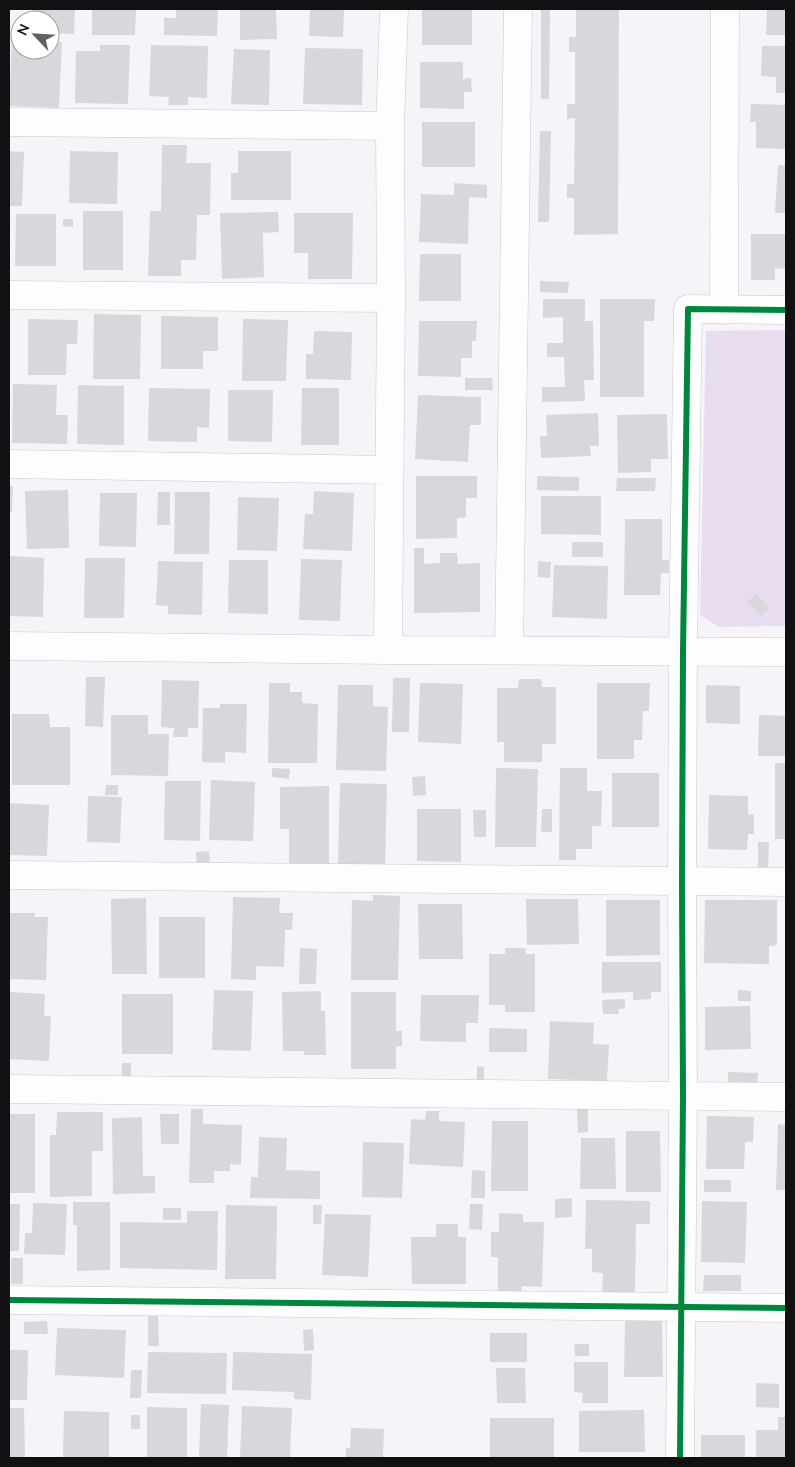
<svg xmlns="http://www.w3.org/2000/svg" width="795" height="1467" font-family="Mulish,sans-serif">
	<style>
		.green { fill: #e8ddf0 }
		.building { fill: #d9d7db }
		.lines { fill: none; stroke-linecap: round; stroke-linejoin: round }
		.street-casing { stroke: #c9c7ca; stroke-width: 29 }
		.street { stroke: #fefdfe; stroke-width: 28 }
		.cycleway-casing { stroke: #fff; stroke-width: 9 }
		.cycleway { stroke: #00873e; stroke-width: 6 }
	</style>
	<rect width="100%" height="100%" fill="#f7f4f9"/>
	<!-- green -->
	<path class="green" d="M786,330v296l-67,1 -19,-12 6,-284z"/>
	<!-- building -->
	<path class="building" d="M32,9h43l-1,25 -24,-1v-13h-18z
		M92,9h44l-1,26h-43z
		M176,9h42l-1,27 -53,-1v-17h12z
		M240,9h36l1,30 -37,1z
		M310,9h34l-1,28 -34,-1z
		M422,9h50v36h-50z
		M541,9h9l-1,90h-8z
		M576,9h43l-1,225 -44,1v-37h-7v-14h7l1,-66 -8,1v-15h8v-52h-6v-15h7z
		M767,9h19v26h-20z
		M12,40h8v10h30v-8h12l-3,66 -50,-2z
		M100,45h30l-2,59 -53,-1 1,-52h24z
		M151,45l57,1 -1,52 -19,-1v8h-20l1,-8 -20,-1z
		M762,46h24v47h-10v-16l-15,-1z
		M305,48l58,1 -1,56 -59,-1z
		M234,49l36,1 -1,55 -38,-1z
		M420,62h43v17l8,-1 1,14h-8v17l-44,-1z
		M751,104l35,1v44l-30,-1v-26h-6z
		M422,122h53v45h-53z
		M540,131h11l-2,91h-11z
		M162,145h25l-1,18h25l-1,52h-13l-1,45h-15v16h-33l2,-65h11z
		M9,151l15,1 -2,54h-13z
		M70,151l48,1 -1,52 -48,-1z
		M238,151h53v49h-60v-27h7z
		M778,165l8,1v47h-11z
		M454,183l33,2v13l-18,-1 -1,47 -49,-2 2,-48 33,1z
		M83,211h40v59h-40z
		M278,212l1,20 -16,1 1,44 -42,2 -2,-66z
		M294,213h59l-1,66h-44v-26h-14z
		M16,214h40v52h-41z
		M63,219h10v8l-10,-1z
		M751,234h35v35l-11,-1v12h-24z
		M420,254h41v47h-42z
		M540,281l29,1 -1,11 -28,-1z
		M543,299h42v22h8l1,59h-10l1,21 -43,1v-15h23l-1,-30h-17v-14h16v-26l-20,1z
		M600,299h55l-1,22h-10v76h-44z
		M94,314l47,1 -1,64h-47z
		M161,316l57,1v34h-15v18h-42z
		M28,319l50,1 -1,24h-10l-1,31h-38z
		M243,319l45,1 -2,61h-44z
		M419,321h58l-1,20h-4v17h-11v19l-43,-1z
		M314,331l38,1 -1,48 -45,-1v-25h7z
		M465,378h27l1,12h-28z
		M13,384l44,1 -1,30h12l-1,29 -55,-1z
		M78,385l46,1v59l-47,-1z
		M149,388l61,1 -1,39 -12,-1v15l-49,-1z
		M302,388h37v57h-38z
		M228,390h45l-1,52 -44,-1z
		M418,395l63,2v28h-11l-2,37 -53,-3z
		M598,413l1,33h-9l1,10 -50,2 -1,-22h7l-1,-21z
		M667,414l1,45h-17v13l-33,1 -1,-58z
		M416,476h61v22h-11v19l-9,1v20l-41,1z
		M537,476l42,1v14l-42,-1z
		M617,478h39l-1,13h-39z
		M9,486h4l-1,26h-3z
		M68,490l1,58 -42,1 -2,-58z
		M314,491l40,2 -2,58 -49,-2 2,-35h8z
		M158,492h12v33h-13z
		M175,492h35l-1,62h-35z
		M100,493h37l-1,54 -37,-1z
		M541,496h60v39l-60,-1z
		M238,497l41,1 -2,53 -40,-1z
		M625,519h37v41h7v13h-8l-1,22h-36z
		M572,542h31v15h-31z
		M414,548h10v16l16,-1v-10h17l1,11 22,-1v49l-66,1z
		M9,556l35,2 -1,59 -34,-1z
		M85,558h40l-1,60h-40z
		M301,559l41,1 -2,61 -41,-1z
		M229,560h39v54l-40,-1z
		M158,561l45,1 -1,53 -34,-1v-8l-12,-1z
		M538,561l13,1 -1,16 -12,-1z
		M554,565l54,1 -1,53 -55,-2z
		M756,594l14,14 -9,8 -14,-14z
		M86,677h19l-2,50 -18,-1z
		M393,678h17l-1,54h-17z
		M519,679h22l1,8h14v57h-14v18h-38v-20h-7v-54h21z
		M162,680l37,1 -1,47h-10v9h-15l1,-9 -13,-1z
		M269,683h21v9h12v11l16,1 -1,59h-49z
		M420,683l43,1 -2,60 -43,-2z
		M597,683h53l-1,28h-6l-1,29h-8v19h-37z
		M338,685h35v21l15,1 -2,64 -50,-1z
		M706,685l34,1v38l-34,-1z
		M220,704h27l-1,49 -21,-1v11l-23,-1 1,-54h17z
		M12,714h37l1,13h20v58h-58z
		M111,715h37v19h21l-1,42 -57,-1z
		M759,715l27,1v40h-28z
		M775,763h11v76h-11z
		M272,768l18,1 -1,10 -17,-2z
		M496,768l42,1 -2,78h-41z
		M560,768h27v23h15l-1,35h-9v23h-16v11h-17z
		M612,773h47v54h-47z
		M425,776l1,19 -13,1 -1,-19z
		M211,780l44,2 -2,59 -44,-1z
		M165,781h36l-1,60 -36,-1z
		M340,783l47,1 -2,83 -47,-2z
		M106,785h12v10h-13z
		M329,786v81h-40v-38h-9v-42z
		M709,795l39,1v19l6,-1v20h-6l-1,16 -39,-1z
		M88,796l34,1 -2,46 -33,-1z
		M10,803l39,2 -2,51 -38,-1z
		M417,809h44v53l-44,-1z
		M542,809h10v23h-11z
		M473,810h13v27h-12z
		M758,842h11l-1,27h-10z
		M209,851l1,19 -13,1 -1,-19z
		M373,895l27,1 -2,84h-47l1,-80 21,1z
		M233,897l47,1 -1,15h14l-1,17h-7l-1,37 -28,-1v14l-25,-1z
		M146,898l1,76h-35l-1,-75z
		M526,899h52l1,45 -52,1z
		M606,900h54v55l-54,1z
		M705,900h72v45l-8,1v18l-65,-1z
		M418,904h44l1,55h-44z
		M9,913h26v4h13l-2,63 -37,-1z
		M159,917h46v61h-46z
		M300,948l17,1 -1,35h-17z
		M505,948h20l1,6h9v58h-30v-7h-16v-51h16z
		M602,962h59v30h-10v7l-18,1v-8l-31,1z
		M214,990l39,1 -2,60 -39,-1z
		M738,990l13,1v10h-13z
		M321,991v20h4l1,44h-22v-4h-21l-1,-59z
		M9,992l36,2 -1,22h7l-2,45 -40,-2z
		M351,992h45v39h6v15h-6v23h-45z
		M122,994h51v60h-51z
		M421,995h58l-1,28h-12v19l-46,-1z
		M625,999v10h-7l1,5h-16l-1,-14z
		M750,1006l1,43 -46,1v-43z
		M550,1021l44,2 -1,21 16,1 -2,36 -59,-2z
		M489,1028l38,1v23h-38z
		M122,1063h9v16l-9,-1z
		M477,1066l7,1v15h-7z
		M728,1072l30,1 -1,11 -29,-1z
		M588,1107v25l-10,1 -1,-25z
		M191,1109h12v15l39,1 -1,40 -11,-1v7h-16v12h-25z
		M426,1111h13v10l26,1 -2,45 -54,-3 2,-45 14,1z
		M57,1112h46v39h-11v45l-42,1v-62h6z
		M9,1114h26v79h-26z
		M160,1114h19v30h-18z
		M707,1116l47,1 -1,25h-8l-1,27h-38z
		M142,1117l1,59h12v17l-42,1 -1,-76z
		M492,1121h36v70h-37z
		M778,1124l8,1v65h-10z
		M626,1131h34l1,61h-35z
		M259,1137l28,1 -1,32 34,1v28l-70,-1 1,-21h7z
		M581,1138h34l1,51h-36z
		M363,1142l41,1 -2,55 -40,-1z
		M472,1170l13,1v27h-14z
		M704,1180h27v12h-27z
		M572,1198v19l-17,1v-19z
		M586,1200l64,1v23h-14l-1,72h-33l1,-23 -11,-1v-23h-7z
		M702,1201l45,1 -2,61 -44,-1z
		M73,1202h37v68l-33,1v-46h-4z
		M33,1203l34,1 -2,51 -41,-1 1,-21h7z
		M9,1204h11l-1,47h-10z
		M470,1204h13l-1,26 -13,-1z
		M226,1205l51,1 -1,73h-51z
		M313,1205h9l-1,19h-8z
		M163,1208h18v12h-18z
		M187,1211h31l-1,59 -97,-2v-46l67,1z
		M499,1213l24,1v8h21l-2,65 -20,-1 -1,7h-23v-36h-7v-25h8z
		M325,1214l46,1 -3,62 -46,-2z
		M436,1224h22v13h8v47h-54l-1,-47h25z
		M11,1258h12v26h-12z
		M704,1275h37v16h-38z
		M148,1316h10l1,30h-11z
		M47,1321l1,13h-24v-12z
		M625,1321h37l1,56h-39z
		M57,1328l69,2 -2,48 -69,-3z
		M313,1329l1,21 -10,1 -1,-21z
		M490,1333h37v29h-37z
		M574,1344h15v12h-14z
		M9,1350h19l-1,50h-18z
		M148,1352l79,1 -1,41 -79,-1z
		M233,1352l79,2 -1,46 -17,-1v-7l-62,-2z
		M574,1362h34v41h-26l1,-10 -9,-1z
		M496,1368h29l1,35h-29z
		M131,1370h11l-1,28h-11z
		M756,1383l23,1v24l-23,-1z
		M201,1404l28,1 -2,53h-28z
		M242,1406l50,2 -2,50h-50z
		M147,1407l40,1v50h-40z
		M9,1408h15l1,50h-16z
		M644,1410l1,42h-66v-41z
		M64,1411l45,1v46h-46z
		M131,1415h9v14h-9z
		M778,1417h8v41h-30v-28h22z
		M490,1418h64v40h-64z
		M351,1428l33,1 -1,29h-37v-10h4z
		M701,1435h44v23h-44z"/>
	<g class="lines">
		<defs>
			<path id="street" d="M9,122l381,4
				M9,295l382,3
				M724,310l1,-301
				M9,464l380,6
				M9,646l379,4 398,2
				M388,650l3,-352 -1,-172 4,-117
				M509,650l9,-641
				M9,875l777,7
				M9,1089l777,8
				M9,1300l777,8
				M680,1458l3,-363 -1,-213 1,-231 5,-342 98,1"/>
		</defs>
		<!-- street casing -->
		<use href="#street" class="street-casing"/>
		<!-- street -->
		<use href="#street" class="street"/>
		<defs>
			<path id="cycleway" d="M9,1300l777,8
				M680,1458l3,-363 -1,-213 1,-231 5,-342 98,1"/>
		</defs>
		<!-- cycleway casing -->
		<use href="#cycleway" class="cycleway-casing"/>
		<!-- cycleway -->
		<use href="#cycleway" class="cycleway"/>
	</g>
	<!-- border -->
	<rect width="795" height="1467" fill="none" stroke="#111013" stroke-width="20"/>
	<!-- north arrow -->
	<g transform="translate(35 35) rotate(295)"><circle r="24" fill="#ffffff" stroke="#a09fa1"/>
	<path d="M0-4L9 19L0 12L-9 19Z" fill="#626064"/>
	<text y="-8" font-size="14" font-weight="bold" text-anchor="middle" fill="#111013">N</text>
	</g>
</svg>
